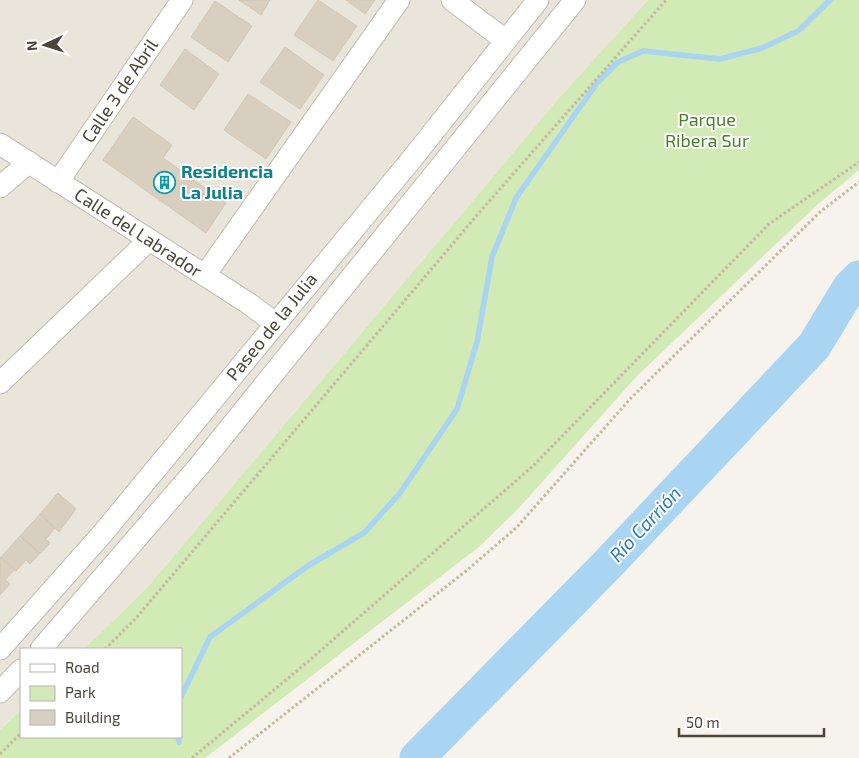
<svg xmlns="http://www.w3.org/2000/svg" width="859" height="758" font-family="'Exo 2',sans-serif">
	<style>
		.residential { fill: #eae5da }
		.green { fill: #d2eab5 }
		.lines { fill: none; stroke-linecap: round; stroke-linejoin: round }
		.stream { stroke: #a9d4f2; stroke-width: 5.5 }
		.river { stroke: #a9d4f2; stroke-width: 35 }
		.building { fill: #d8cfc1; stroke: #d3c7b4 }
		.street-casing { stroke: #c2bbae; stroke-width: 23 }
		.path { stroke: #c4b79f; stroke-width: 3; stroke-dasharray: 2.5 2.5; stroke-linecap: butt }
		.street { stroke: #fff; stroke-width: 21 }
		.labels { text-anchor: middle; stroke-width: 4; stroke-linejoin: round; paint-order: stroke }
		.street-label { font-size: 18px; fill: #4b4439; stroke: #fff }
		.park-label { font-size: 18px; fill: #4a7f2a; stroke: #fff }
		.culture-label { font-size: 18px; font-weight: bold; fill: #0d838f; stroke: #fff; text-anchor: start }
		.water-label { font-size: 19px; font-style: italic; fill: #2e7ab2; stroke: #fff }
	</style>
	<rect width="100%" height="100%" fill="#f6f3ec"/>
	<!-- residential -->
	<path class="residential" d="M0,0h648l-88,97 -414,492 -62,60h-63v61l-21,20z"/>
	<!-- green -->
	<path class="green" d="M648,0h211v170l-42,35 -180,171 -120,134 -38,37 -274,211h-205v-28l21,-20v27h160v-88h-97l62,-60 414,-492z"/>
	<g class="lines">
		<!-- stream -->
		<path class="stream" d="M181,697l29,-60 99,-72 55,-32 36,-40 57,-84 20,-67 15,-85 24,-59 81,-115 21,-21 25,-11 77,8 42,-11 36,-17 32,-31
			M178,737l1,5"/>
		<!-- river -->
		<path class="river" d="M417,758l190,-193 207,-219 36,-59 9,-9"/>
	</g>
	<!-- building -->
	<path class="building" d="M239,0h31l-9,15z
		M318,0l39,26 -24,35 -39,-26z
		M346,0h29l-10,14z
		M215,1l37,25 -24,36 -37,-25z
		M285,47l39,28 -24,34 -40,-27z
		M185,49l34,25 -25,36 -34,-25z
		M248,94l43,28 -25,37 -42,-29z
		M133,117l39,28 -9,13 63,45 -20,30 -103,-73z
		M58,493l18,16 -17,23 -19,-18z
		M40,514l15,14 -9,11 4,4 -10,11 -20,-18z
		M20,536l20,17 -10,11 -4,-4 -10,11 -15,-14z
		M0,557l14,13 -9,10 5,4 -10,11z"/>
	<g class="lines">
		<defs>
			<path id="street" d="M452,0l53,40
				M0,144l248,159 27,20
				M58,182l124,-182
				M0,187l29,-25
				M205,275l194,-275
				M0,383l149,-143
				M0,649l103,-116 308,-373 127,-160
				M41,649l158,-183 376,-466
				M0,692l21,-22"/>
		</defs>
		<!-- street casing -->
		<use href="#street" class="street-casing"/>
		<!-- path -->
		<path class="path" d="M105,649l32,-32 341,-403 188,-214
			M0,754l21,-21
			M192,758l112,-93 229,-199 236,-242 90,-62
			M229,758l237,-187 50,-43 115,-130 189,-186 39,-30"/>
		<!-- street -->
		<use href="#street" class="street"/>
	</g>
	<!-- icons -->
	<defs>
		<symbol id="building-ring" viewBox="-11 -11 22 22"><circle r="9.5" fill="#fff" stroke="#0f9aa8" stroke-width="1.5"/><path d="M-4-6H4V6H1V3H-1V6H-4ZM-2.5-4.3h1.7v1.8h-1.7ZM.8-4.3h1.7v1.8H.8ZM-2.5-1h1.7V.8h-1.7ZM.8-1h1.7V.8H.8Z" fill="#0f9aa8"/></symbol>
	</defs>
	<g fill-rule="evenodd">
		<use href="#building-ring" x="152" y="170" width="25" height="25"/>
	</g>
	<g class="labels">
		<!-- street labels -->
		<g class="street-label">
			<text transform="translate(120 91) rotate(-56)" y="6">Calle 3 de Abril</text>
			<text transform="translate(138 233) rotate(33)" y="6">Calle del Labrador</text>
			<text transform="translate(272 327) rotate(-51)" y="6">Paseo de la Julia</text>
		</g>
		<!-- park labels -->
		<g class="park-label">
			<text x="707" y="126">Parque<tspan x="707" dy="21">Ribera Sur</tspan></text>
		</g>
		<!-- culture labels -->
		<g class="culture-label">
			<text x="181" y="178">Residencia<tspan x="181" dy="21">La Julia</tspan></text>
		</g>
		<!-- water labels -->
		<g class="water-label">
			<text transform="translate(645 524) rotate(-47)" y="7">Río Carrión</text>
		</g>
	</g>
	<!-- legend -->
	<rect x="20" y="648" width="162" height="90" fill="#ffffff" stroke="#b7b4b0"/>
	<rect x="30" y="664" width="25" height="8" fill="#ffffff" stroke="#b7b4b0"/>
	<text x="65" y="673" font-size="15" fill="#4b4439">Road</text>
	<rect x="30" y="686" width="25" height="15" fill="#d2eab5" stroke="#b7b4b0"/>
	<text x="65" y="698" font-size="15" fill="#4b4439">Park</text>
	<rect x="30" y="710" width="25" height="15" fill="#d8cfc1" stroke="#b7b4b0"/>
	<text x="65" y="723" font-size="15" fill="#4b4439">Building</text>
	<!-- north arrow -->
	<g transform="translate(45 45) rotate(266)" stroke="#ffffff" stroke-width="4" paint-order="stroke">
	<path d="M0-4L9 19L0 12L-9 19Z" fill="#4b4439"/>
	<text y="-8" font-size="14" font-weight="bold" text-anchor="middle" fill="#4b4439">N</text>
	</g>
	<!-- scale -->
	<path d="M679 728v8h145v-8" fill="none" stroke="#4b4439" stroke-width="2.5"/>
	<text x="686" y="728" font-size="15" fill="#4b4439" stroke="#ffffff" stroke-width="4" paint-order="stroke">50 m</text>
</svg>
